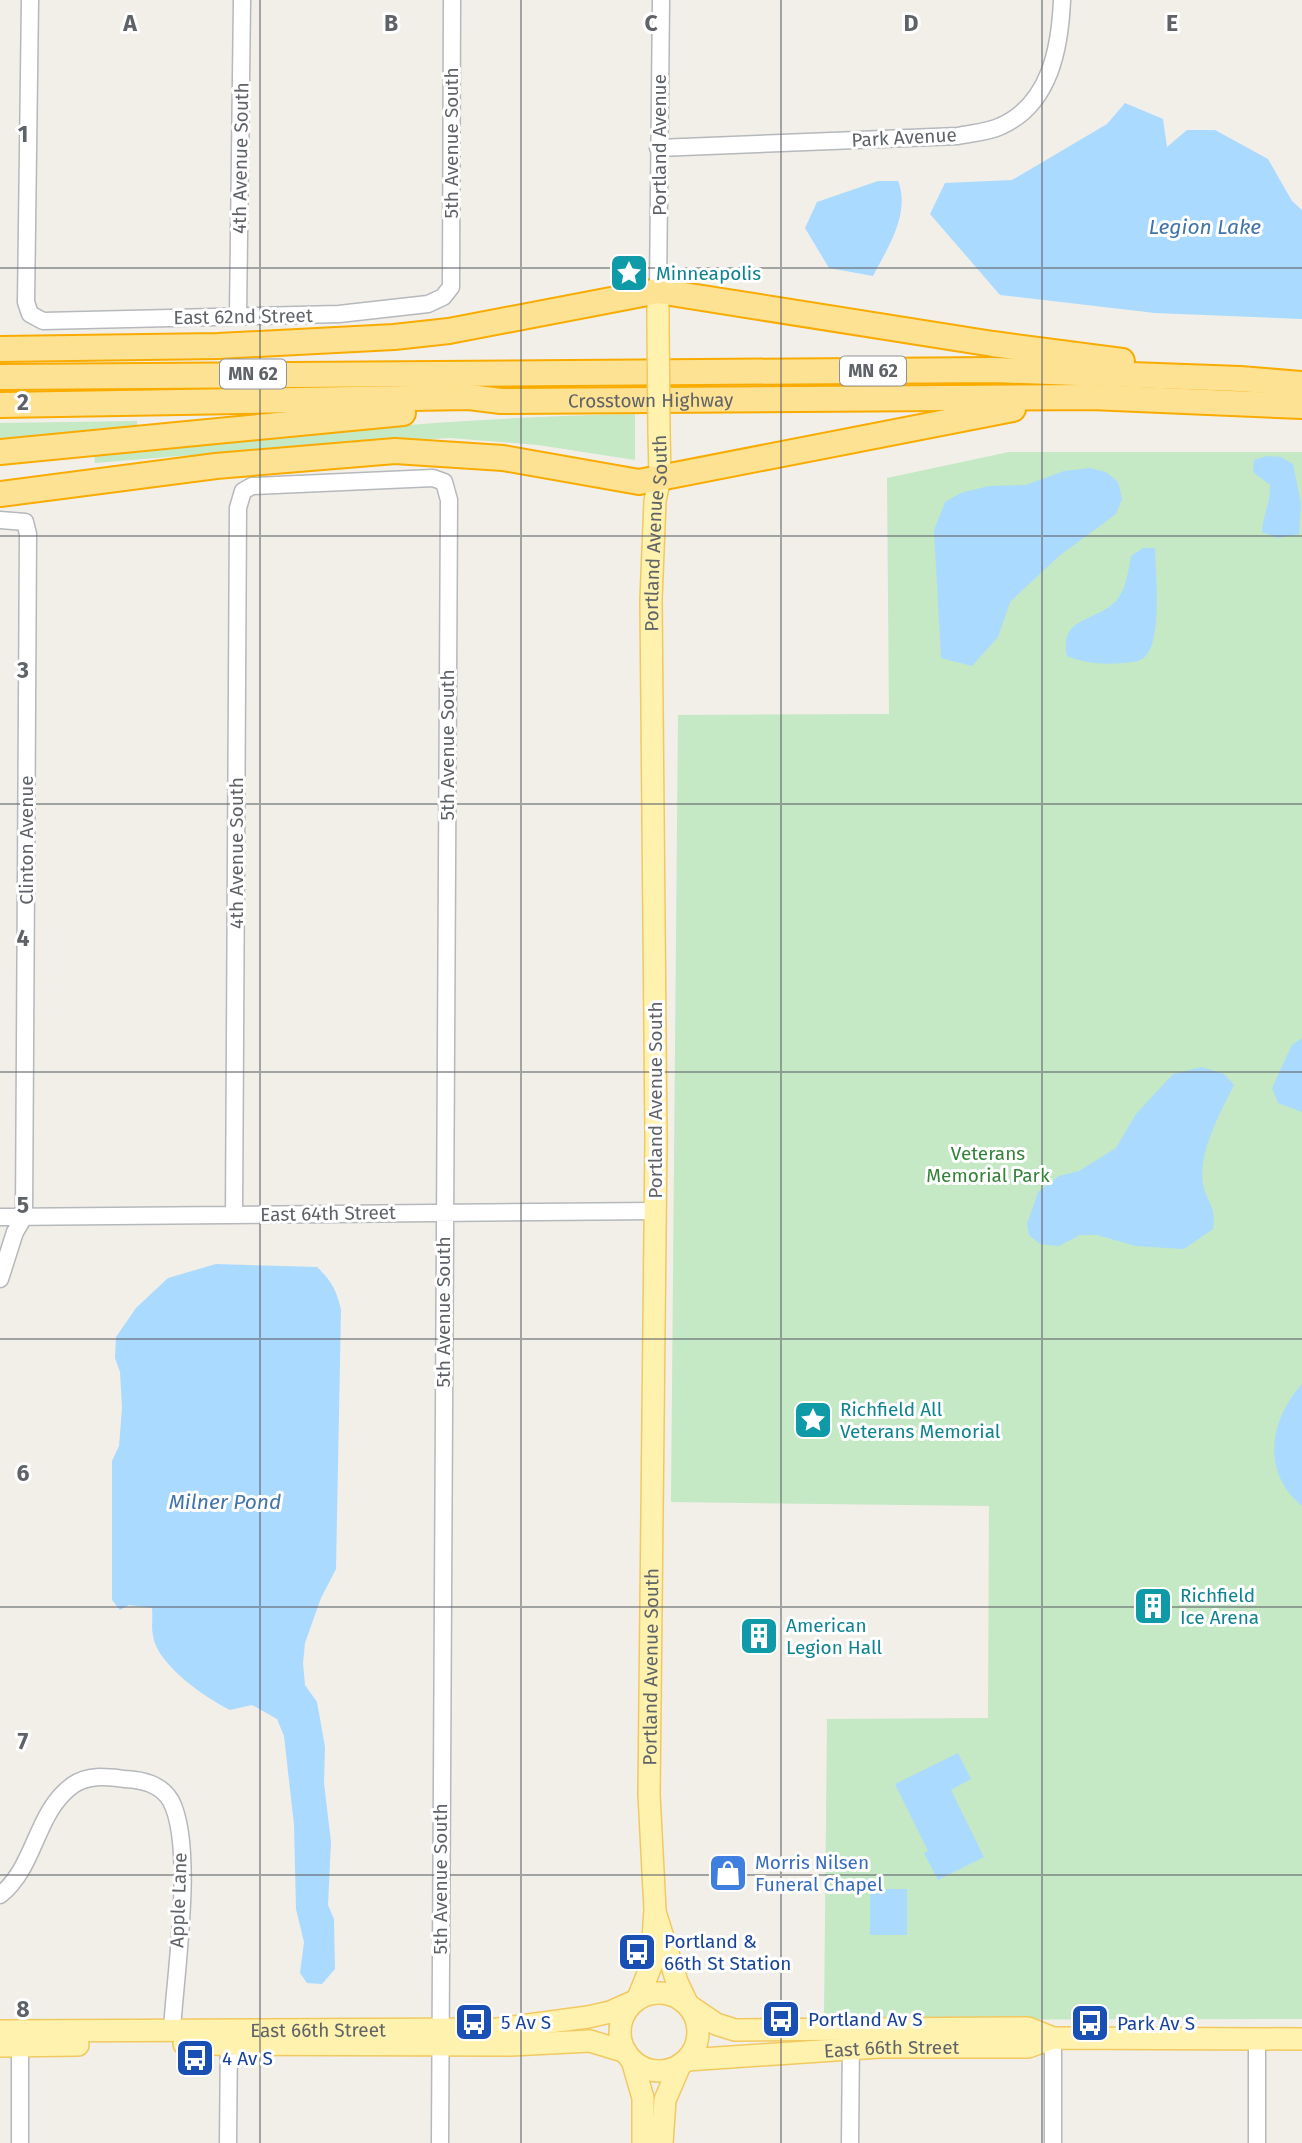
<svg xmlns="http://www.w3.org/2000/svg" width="1302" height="2143" font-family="'Fira Sans',sans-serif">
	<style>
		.green { fill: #c5e8c5 }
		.water { fill: #aadaff }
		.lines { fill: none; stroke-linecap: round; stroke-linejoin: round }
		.minor-casing { stroke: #b5b8bc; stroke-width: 19 }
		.major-casing { stroke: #f2c960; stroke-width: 24 }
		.highway-casing { stroke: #f9ab00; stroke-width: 28 }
		.minor { stroke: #fff; stroke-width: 16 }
		.major { stroke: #fff2af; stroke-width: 21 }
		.highway { stroke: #fde293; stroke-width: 24 }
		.major-bridge-casing { stroke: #f2c960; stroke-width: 24; stroke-linecap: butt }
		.major-bridge { stroke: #fff2af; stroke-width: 21 }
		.grid { fill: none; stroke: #5f6368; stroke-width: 2; stroke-opacity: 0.55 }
		.labels { text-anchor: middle; stroke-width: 6; stroke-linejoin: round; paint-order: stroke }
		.shield { fill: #fff; stroke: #8f9295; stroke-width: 2 }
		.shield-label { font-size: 18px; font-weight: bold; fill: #5f6368 }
		.street-label { font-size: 19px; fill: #5f6368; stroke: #fff }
		.culture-label { font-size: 19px; fill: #0d838f; stroke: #fff; text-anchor: start }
		.park-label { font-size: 19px; fill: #348238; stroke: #fff }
		.shop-label { font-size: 19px; fill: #366cbe; stroke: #fff; text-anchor: start }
		.transit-label { font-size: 19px; fill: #164399; stroke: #fff; text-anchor: start }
		.water-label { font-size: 21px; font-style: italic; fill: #4174aa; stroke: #fff }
		.grid-label { font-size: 23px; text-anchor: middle; font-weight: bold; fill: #5f6368; stroke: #fff; stroke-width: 6; stroke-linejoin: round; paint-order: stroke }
	</style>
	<rect width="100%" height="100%" fill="#f1efe8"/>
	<!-- green -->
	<path class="green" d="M635,414v46l-97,-15 -88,-7 -150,8 -205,17 -1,-9c180,-18 360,-37 541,-40z
		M137,421v7l-137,16v-21z
		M1009,452h293v1567l-478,1 3,-301 161,-1 1,-212 -318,-4 7,-787 211,-1 -2,-236z"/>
	<!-- water -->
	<path class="water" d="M1125,103l38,16 4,28 20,-17h28l53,29 24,42 10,9v109l-147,-6 -155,-18 -70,-81 15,-31 67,-3 95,-56z
		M878,181h20c13,32 -11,68 -25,95l-44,-8 -24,-40 12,-26z
		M1266,456l15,1 12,7 8,39 -2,31 -21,4 -16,-6c1,-18 9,-29 8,-47l-17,-13 1,-12z
		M1090,468l16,4 12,10 4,17 -6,15 -57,42 -49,46 -12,35 -26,29 -31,-8 -7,-128 11,-28 16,-9 28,-7 37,-1 38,-14z
		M1143,548h12c0,23 9,98 -13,111 -5,3 -15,4 -21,4 -18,2 -37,0 -54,-7 -8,-39 27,-34 47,-53 12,-11 14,-31 17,-47z
		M1302,1038v74l-24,-9 -6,-15 20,-43z
		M1202,1067l22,7 10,11c-13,26 -39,73 -30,103 5,18 12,18 9,41l-29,20 -48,-3 -39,-11h-17l-21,11 -19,-2 -11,-9 -2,-11 11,-32 21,-16 20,-5 37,-23 20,-34 37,-40z
		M216,1264l101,3c14,13 20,24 24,43l-5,259 -15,29 -16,45 -2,20 2,22 12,17 8,45 -1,36 7,59 -3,63 6,14 1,50 -13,15 -15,-1 -7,-10 4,-31 -8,-33 -2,-84 -10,-89 -7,-17 -25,-14 -22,5c-24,-12 -74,-46 -77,-75 -2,-8 0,-18 -1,-27l-23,-3 -9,5 -8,-10v-139l7,-15 3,-38 -2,-36 -5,-14 1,-21 20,-29 32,-30z
		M1302,1384v122c-41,-34 -33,-85 0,-122z
		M958,1753l13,26 -20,11 33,67 -46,23 -14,-27 4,-2 -33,-67z
		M870,1889h37v46h-37z"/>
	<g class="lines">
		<defs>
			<path id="minor" d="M30,0l-4,302 4,12 13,7 296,-7 89,-10 15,-7 8,-10 1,-287
				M658,148l300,-12c14,-3 31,-4 43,-10 49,-22 59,-78 61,-126
				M658,291l3,-291
				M238,315l4,-315
				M0,520l25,2 3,12 -4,683 -9,15 -15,47
				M234,1215l4,-707 5,-17 9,-5 181,-8 11,4 5,18 -9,1643
				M0,1217l655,-6
				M0,1895c36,-28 35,-83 73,-110 16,-11 34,-8 52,-6 18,1 36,5 46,22 24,47 4,174 1,229
				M1053,2038v105
				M20,2143v-106
				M228,2143l1,-107
				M850,2143l1,-105
				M1257,2143v-104"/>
			<g id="major">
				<path d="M658,324v-33"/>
				<path d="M656,1915l21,67 10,21"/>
				<circle cx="659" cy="2032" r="39"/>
				<path id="s1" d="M638,1998l13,-32 4,-56 -6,-116 7,-655 -5,-539 4,-99 5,-24 -1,-45"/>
				<path d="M691,2007l25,17 19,6 293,-2 25,10"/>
				<path id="s2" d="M0,2031l497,-2 91,-12 22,-5 25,-11"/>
				<path d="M184,2044l327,1 79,-4 36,11"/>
				<path d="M0,2046l78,-1"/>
				<path d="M632,2060l11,38v45"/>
				<path id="s3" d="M687,2060l192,-13h149l25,-9 249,1"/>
				<path d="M662,2143l3,-43 15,-35"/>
			</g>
			<g id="highway">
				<path d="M0,349l218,-3 176,-9 55,-6 209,-40 335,53 129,17"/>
				<path d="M0,377l994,-7 246,9 62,5"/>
				<path id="s4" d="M0,405l469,-8 32,4 590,-4 211,9"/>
				<path d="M0,452l403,-39"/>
				<path d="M0,494l216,-28 179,-15 108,7 136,24 374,-73"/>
			</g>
		</defs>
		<!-- minor casing -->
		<use href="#minor" class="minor-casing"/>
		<!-- major casing -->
		<use href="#major" class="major-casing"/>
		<!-- highway casing -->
		<use href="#highway" class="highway-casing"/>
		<!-- minor -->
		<use href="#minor" class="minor"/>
		<!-- major -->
		<use href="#major" class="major"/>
		<!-- highway -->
		<use href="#highway" class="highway"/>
		<defs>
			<path id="major-bridge" d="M658,324l1,108"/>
		</defs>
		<!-- major-bridge casing -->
		<use href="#major-bridge" class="major-bridge-casing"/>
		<!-- major-bridge -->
		<use href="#major-bridge" class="major-bridge"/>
	</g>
	<!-- grid -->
	<path class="grid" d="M260,0v2143M521,0v2143M781,0v2143M1042,0v2143M0,268h1302M0,536h1302M0,804h1302M0,1072h1302M0,1339h1302M0,1607h1302M0,1875h1302"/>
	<!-- icons -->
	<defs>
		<symbol id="sight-square" viewBox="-11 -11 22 22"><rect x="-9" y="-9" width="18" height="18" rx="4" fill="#0f9aa8" stroke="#fff"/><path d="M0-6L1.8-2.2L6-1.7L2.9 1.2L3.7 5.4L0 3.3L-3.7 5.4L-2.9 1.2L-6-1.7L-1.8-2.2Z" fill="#fff"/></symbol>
		<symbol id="building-square" viewBox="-11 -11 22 22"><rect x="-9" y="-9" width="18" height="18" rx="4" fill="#0f9aa8" stroke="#fff"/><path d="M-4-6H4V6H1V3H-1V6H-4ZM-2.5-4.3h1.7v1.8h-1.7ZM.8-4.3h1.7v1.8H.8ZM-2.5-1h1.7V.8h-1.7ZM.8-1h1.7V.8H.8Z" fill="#fff"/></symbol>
		<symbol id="shop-square" viewBox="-11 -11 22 22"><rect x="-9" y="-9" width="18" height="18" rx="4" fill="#3f7fe0" stroke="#fff"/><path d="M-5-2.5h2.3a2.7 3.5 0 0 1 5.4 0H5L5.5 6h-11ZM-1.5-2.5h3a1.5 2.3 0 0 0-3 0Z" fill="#fff"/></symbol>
		<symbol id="bus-square" viewBox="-11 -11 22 22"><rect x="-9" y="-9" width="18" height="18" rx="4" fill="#1a4fb4" stroke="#fff"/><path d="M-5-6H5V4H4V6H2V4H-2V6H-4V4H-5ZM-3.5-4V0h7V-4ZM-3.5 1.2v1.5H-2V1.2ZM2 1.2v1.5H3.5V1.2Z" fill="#fff"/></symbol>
	</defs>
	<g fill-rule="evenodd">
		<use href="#sight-square" x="607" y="251" width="44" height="44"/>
		<use href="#sight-square" x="791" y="1398" width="44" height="44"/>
		<use href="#building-square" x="1131" y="1584" width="44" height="44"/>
		<use href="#building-square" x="737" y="1614" width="44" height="44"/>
		<use href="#shop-square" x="706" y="1851" width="44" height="44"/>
		<use href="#bus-square" x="615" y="1930" width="44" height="44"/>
		<use href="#bus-square" x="759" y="1997" width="44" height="44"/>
		<use href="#bus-square" x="452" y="2000" width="44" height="44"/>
		<use href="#bus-square" x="1068" y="2001" width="44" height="44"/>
		<use href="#bus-square" x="173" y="2036" width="44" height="44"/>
	</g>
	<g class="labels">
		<!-- shield labels -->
		<g class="shield">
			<rect x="840" y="356.5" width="66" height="29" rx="5"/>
			<rect x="220" y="359.5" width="66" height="29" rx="5"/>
		</g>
		<g class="shield-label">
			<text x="873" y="377">MN 62</text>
			<text x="253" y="380">MN 62</text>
		</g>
		<!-- street labels -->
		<g class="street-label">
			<text transform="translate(904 137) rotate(-3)" y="7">Park Avenue</text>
			<text transform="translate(451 143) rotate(-90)" y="7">5th Avenue South</text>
			<text transform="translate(659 145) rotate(-90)" y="7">Portland Avenue</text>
			<text transform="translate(240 158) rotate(-89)" y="7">4th Avenue South</text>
			<text transform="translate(243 316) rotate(-1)" y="7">East 62nd Street</text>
			<text dy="7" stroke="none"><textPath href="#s4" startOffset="651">Crosstown Highway</textPath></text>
			<text dy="7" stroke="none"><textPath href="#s1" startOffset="1468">Portland Avenue South</textPath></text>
			<text transform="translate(447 745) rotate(-90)" y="7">5th Avenue South</text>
			<text transform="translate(26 840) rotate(-90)" y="7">Clinton Avenue</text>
			<text transform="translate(236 853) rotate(-90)" y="7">4th Avenue South</text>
			<text transform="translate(655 1100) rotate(-90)" y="7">Portland Avenue South</text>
			<text transform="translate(328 1213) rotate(-1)" y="7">East 64th Street</text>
			<text transform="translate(443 1312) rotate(-90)" y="7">5th Avenue South</text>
			<text dy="7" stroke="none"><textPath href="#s1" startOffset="334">Portland Avenue South</textPath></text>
			<text transform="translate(440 1879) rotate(-90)" y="7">5th Avenue South</text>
			<text transform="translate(178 1900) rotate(-88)" y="7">Apple Lane</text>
			<text dy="7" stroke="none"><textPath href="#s2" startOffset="318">East 66th Street</textPath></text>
			<text dy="7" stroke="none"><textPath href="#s3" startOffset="205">East 66th Street</textPath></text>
		</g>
		<!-- culture labels -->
		<g class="culture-label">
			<text x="656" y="280">Minneapolis</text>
			<text x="840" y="1416">Richfield All<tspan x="840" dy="22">Veterans Memorial</tspan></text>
			<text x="1180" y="1602">Richfield<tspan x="1180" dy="22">Ice Arena</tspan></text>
			<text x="786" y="1632">American<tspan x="786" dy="22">Legion Hall</tspan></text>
		</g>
		<!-- park labels -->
		<g class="park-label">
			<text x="988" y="1160">Veterans<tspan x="988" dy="22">Memorial Park</tspan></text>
		</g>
		<!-- shop labels -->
		<g class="shop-label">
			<text x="755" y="1869">Morris Nilsen<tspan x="755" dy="22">Funeral Chapel</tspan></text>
		</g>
		<!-- transit labels -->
		<g class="transit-label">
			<text x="664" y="1948">Portland &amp;<tspan x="664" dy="22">66th St Station</tspan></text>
			<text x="808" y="2026">Portland Av S</text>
			<text x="501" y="2029">5 Av S</text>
			<text x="1117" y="2030">Park Av S</text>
			<text x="222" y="2065">4 Av S</text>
		</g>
		<!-- water labels -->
		<g class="water-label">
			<text x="1205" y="234">Legion Lake</text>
			<text x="225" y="1509">Milner Pond</text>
		</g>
	</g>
	<g class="grid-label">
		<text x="130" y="31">A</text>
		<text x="391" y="31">B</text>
		<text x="651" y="31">C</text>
		<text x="911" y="31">D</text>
		<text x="1172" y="31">E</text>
		<text x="23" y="142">1</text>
		<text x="23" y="410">2</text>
		<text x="23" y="678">3</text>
		<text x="23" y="946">4</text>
		<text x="23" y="1213">5</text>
		<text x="23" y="1481">6</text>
		<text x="23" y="1749">7</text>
		<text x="23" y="2017">8</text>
	</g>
</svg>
